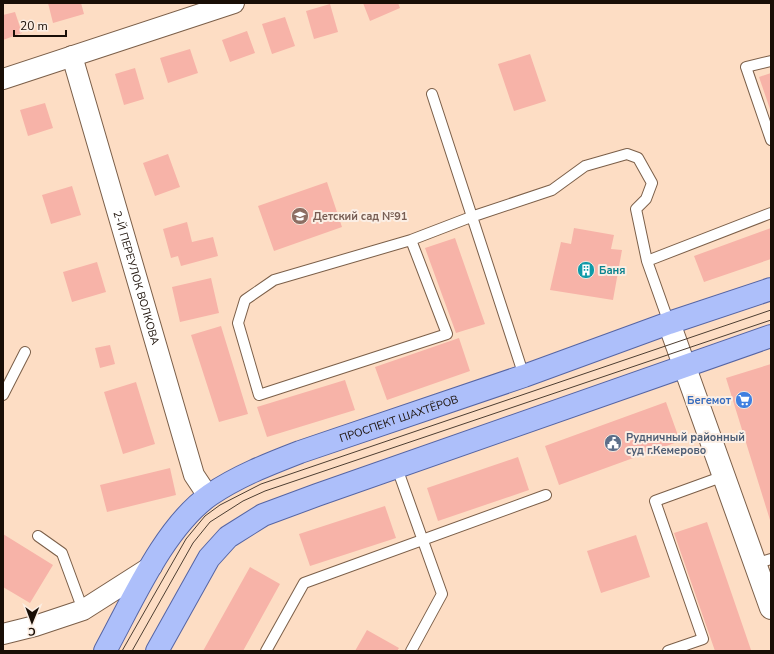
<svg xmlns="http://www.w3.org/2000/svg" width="774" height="654" font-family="'Nunito Sans',sans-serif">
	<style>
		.building { fill: #f7b3a8 }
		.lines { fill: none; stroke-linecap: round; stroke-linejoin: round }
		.lane-casing { stroke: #7b5f49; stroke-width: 12 }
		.street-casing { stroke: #7b5f49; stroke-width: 22 }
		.secondary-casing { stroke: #7b5f49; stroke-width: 24 }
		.primary-casing { stroke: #5665a3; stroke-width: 24 }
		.lane { stroke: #fff; stroke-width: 10 }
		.street { stroke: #fff; stroke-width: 20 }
		.secondary { stroke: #fff; stroke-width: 22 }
		.primary { stroke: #adbffa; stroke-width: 22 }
		.tram { stroke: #4d3e32; stroke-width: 1 }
		.labels { text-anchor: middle; stroke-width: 4; stroke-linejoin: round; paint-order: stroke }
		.education-label { font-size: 11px; font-weight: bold; fill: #785e54; stroke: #fbeee4; text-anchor: start }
		.culture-label { font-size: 11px; font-weight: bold; fill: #0d838f; stroke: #fbeee4; text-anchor: start }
		.street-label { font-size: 11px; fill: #190e06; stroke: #fbeee4 }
		.shop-label { font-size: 11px; font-weight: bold; fill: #366cbe; stroke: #fbeee4; text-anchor: end }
		.service-label { font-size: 11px; font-weight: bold; fill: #4e5e75; stroke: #fbeee4; text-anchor: start }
	</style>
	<rect width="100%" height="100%" fill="#fdddc4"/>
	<!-- building -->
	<path class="building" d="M48,3h33l3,11 -31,9z
		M363,3h35l2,5 -30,13z
		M330,4l8,28 -24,7 -8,-28z
		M15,12l7,21 -19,7v-25z
		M285,17l10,29 -23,8 -10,-30z
		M247,31l8,22 -25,9 -8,-22z
		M190,49l8,24 -30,10 -8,-25z
		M530,54l16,47 -32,10 -16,-47z
		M135,68l9,31 -20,6 -9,-31z
		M771,73v39l-12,-35z
		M45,103l8,25 -25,8 -8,-26z
		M168,154l12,33 -25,9 -12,-33z
		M327,182l15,45 -68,24 -16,-45z
		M72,186l9,29 -30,9 -9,-29z
		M187,222l5,20 21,-5 5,19 -37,10 -3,-10 -7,2 -8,-29z
		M574,228l40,7 -3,14 11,1 -9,50 -63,-10 11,-48 10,2z
		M771,228v31l-67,23 -10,-26z
		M455,238l30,86 -29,9 -31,-85z
		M97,262l9,30 -34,10 -9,-30z
		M211,278l8,35 -39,9 -8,-35z
		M221,326l27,88 -29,8 -28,-87z
		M459,338l11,33 -83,29 -12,-33z
		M110,345l5,19 -15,4 -5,-20z
		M771,364v156h-1l-44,-142z
		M345,380l10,30 -88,27 -10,-30z
		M136,382l19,62 -32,10 -19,-62z
		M666,402l14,39 -121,44 -14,-39z
		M518,457l11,33 -91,31 -11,-33z
		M170,468l6,27 -69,17 -7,-27z
		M385,506l11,32 -86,28 -11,-32z
		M707,522l44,128 -2,1h-34l-41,-118z
		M3,534l50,31 -23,38 -27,-16z
		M636,535l14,42 -49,16 -14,-42z
		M250,567l30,17 -37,67h-40z
		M367,630l32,18 -2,3h-42z"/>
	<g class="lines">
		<defs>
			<path id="lane" d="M771,61l-25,6 25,73
				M432,94l92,282
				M411,240l36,94 -188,61 -21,-72 7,-23 29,-20 137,-40 60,-23 81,-27 33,-24 42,-12 11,4 14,25 -6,16 -10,10 11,52
				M669,323l-22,-62 124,-48
				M3,395l22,-43
				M397,468l45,126 -31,57
				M38,536l24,17 21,57
				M755,564l16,-5
				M266,651l38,-68 242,-88
				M668,651l35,-12 -48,-138 69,-25"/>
			<g id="street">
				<path id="s1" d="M72,56l122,419 14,21"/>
				<path d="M3,79l231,-76"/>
				<path d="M3,634l32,-8 48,-16 69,-44"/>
			</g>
			<path id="secondary" d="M669,323l102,285"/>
			<g id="primary">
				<path id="s2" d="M105,651c27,-49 59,-124 105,-156 28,-19 59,-31 90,-43l224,-76 145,-53 102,-34"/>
				<path d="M157,651l52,-93 19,-21 35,-22 54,-20 454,-159"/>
			</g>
		</defs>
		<!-- lane casing -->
		<use href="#lane" class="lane-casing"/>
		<!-- street casing -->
		<use href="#street" class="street-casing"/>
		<!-- secondary casing -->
		<use href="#secondary" class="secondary-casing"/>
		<!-- primary casing -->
		<use href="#primary" class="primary-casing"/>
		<!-- lane -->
		<use href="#lane" class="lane"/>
		<!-- street -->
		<use href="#street" class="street"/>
		<!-- secondary -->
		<use href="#secondary" class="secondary"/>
		<!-- primary -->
		<use href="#primary" class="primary"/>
		<!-- tram -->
		<path class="tram" d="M122,651l64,-112 19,-23 15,-11 41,-21 510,-174
			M132,651l61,-108 17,-21 33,-21 22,-10 506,-171"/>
	</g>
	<!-- icons -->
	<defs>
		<symbol id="school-disc" viewBox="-11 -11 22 22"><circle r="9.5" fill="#8d6e63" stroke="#fbeee4"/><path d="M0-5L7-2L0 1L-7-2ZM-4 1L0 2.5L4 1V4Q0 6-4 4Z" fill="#fff"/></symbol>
		<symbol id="building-disc" viewBox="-11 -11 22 22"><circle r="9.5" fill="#0f9aa8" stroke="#fbeee4"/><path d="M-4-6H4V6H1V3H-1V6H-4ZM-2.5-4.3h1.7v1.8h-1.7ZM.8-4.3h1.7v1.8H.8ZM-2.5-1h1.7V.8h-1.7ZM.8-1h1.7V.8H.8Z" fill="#fff"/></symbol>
		<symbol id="supermarket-disc" viewBox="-11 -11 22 22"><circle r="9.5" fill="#3f7fe0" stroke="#fbeee4"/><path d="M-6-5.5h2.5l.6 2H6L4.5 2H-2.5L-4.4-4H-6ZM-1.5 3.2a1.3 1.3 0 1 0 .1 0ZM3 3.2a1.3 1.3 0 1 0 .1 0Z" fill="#fff"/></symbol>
		<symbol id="civic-disc" viewBox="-11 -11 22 22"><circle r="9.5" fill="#5c6f8a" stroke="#fbeee4"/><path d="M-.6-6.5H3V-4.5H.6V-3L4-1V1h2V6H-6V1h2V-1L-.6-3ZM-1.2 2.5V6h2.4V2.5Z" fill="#fff"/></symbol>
	</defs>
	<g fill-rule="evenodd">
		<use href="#school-disc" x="290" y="206" width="20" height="20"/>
		<use href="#building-disc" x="576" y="260" width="20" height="20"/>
		<use href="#supermarket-disc" x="734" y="390" width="20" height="20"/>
		<use href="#civic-disc" x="603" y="433" width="20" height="20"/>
	</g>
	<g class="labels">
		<!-- education labels -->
		<g class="education-label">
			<text x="313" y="220">Детский сад №91</text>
		</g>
		<!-- culture labels -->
		<g class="culture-label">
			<text x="599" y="274">Баня</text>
		</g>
		<!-- street labels -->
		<g class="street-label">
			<text dy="4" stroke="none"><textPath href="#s1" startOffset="231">2-Й ПЕРЕУЛОК ВОЛКОВА</textPath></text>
			<text dy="4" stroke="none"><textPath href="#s2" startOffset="394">ПРОСПЕКТ ШАХТЁРОВ</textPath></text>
		</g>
		<!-- shop labels -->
		<g class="shop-label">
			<text x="731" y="404">Бегемот</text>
		</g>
		<!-- service labels -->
		<g class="service-label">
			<text x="626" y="441">Рудничный районный<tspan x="626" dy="13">суд г.Кемерово</tspan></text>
		</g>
	</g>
	<!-- border -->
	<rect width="774" height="654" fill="none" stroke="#190e06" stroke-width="8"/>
	<!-- north arrow -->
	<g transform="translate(32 622) rotate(181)" stroke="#fbeee4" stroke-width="3" paint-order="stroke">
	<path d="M0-3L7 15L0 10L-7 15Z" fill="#190e06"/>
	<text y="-6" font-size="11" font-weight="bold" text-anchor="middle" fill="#190e06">С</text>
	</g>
	<!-- scale -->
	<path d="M14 30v6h52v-6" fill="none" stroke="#190e06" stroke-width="2"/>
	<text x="20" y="30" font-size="12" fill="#190e06" stroke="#fbeee4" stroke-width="3" paint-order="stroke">20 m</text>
</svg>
